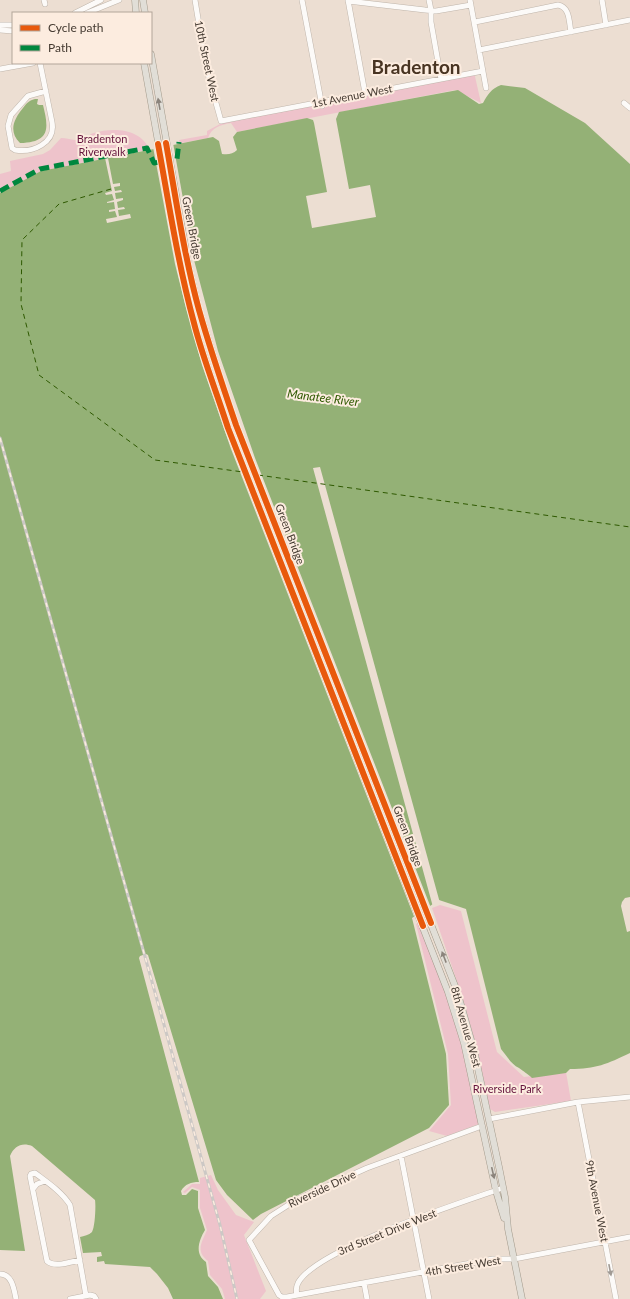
<svg xmlns="http://www.w3.org/2000/svg" width="630" height="1299" font-family="Lato,sans-serif">
	<style>
		.green { fill: #eec3cb }
		.water { fill: #94b176 }
		.pier { fill: #ecded2 }
		.lines { fill: none; stroke-linecap: round; stroke-linejoin: round }
		.ferry { stroke: #2e5900; stroke-width: 1; stroke-dasharray: 5 4; stroke-linecap: butt }
		.minor-casing { stroke: #bfb5ab; stroke-width: 6 }
		.major-casing { stroke: #a2998a; stroke-width: 7 }
		.minor { stroke: #fcfaf8; stroke-width: 5 }
		.major { stroke: #e1ded7; stroke-width: 6 }
		.rail-casing { stroke: #ccc8c5; stroke-width: 3 }
		.rail { stroke: #fcecdf; stroke-width: 1.5; stroke-dasharray: 4.5; stroke-linecap: butt }
		.quiet { stroke: #00873e; stroke-width: 5; stroke-dasharray: 10 5; stroke-linecap: butt }
		.cycleway-casing { stroke: #fcecdf; stroke-width: 8 }
		.cycleway { stroke: #e8590c; stroke-width: 6 }
		.oneway { fill: #8b847c }
		.oneway2 { fill: #a09a94 }
		.labels { text-anchor: middle; stroke-width: 4; stroke-linejoin: round; paint-order: stroke }
		.street-label { font-size: 11px; fill: #443a31; stroke: #fcecdf }
		.park-label { font-size: 11px; fill: #65143d; stroke: #fcecdf }
		.water-label { font-size: 12px; font-style: italic; fill: #2e5900; stroke: #fcecdf }
		.town-label { font-size: 19px; font-weight: bold; fill: #483422; stroke: #fcecdf }
	</style>
	<rect width="100%" height="100%" fill="#ecded2"/>
	<!-- green -->
	<path class="green" d="M474,72l7,31 -26,-13 -218,42 -6,-9c-11,2 -19,4 -23,15l-26,5 -1,14 -33,-3 -2,-4 -105,21 -41,22v-19l11,-3 -1,-10 33,-7 7,-4 11,-12c6,0 13,3 19,2 5,0 9,-6 14,-7 20,-6 48,-4 56,18l27,2 2,-13 28,-5v-4l15,-8z
		M440,905l21,6 36,141 27,25 42,-5 5,29 -76,11 -5,-3 -12,-57 -15,-53 -31,-91z
		M419,923l27,70 16,54 17,77 -32,12 -18,-5 22,-26 -3,-51 -32,-130z
		M211,1175l7,15 18,25 18,7 -10,13 22,56 -6,8h-35l-3,-10 -12,-14 -2,-14c-13,-10 -6,-19 -1,-31l-7,-22v-18l-8,-3 -7,6 -2,-1 9,-8h8v-6z"/>
	<!-- water -->
	<path class="water" d="M501,85l24,3 60,35 45,41v889c-23,11 -34,16 -60,16l-4,4 -34,5c-5,-5 -8,-6 -13,-10 -8,-4 -13,-13 -18,-19l-35,-140 -27,-9 -27,18 34,136 3,51 -20,23 -168,86 -8,6 -26,-25 -11,-15 -68,-225 -2,-1 -6,2 -1,2 60,224c-8,0 -14,2 -18,9l1,4h4l6,-6 6,2v17l7,22c-6,10 -11,24 1,32l2,14 10,11 5,12h-50l-5,-11 -11,-14 -7,-7 -45,-3 -1,-3 -7,1v-5l5,-1 -1,-4 -18,1 -3,-16c4,-1 9,-2 12,-5 3,-5 4,-26 3,-32l-63,-54c-10,-4 -18,0 -22,10l15,95 -25,-1v-1057l41,-22 113,-22 2,6 17,-4v-6l40,-8 6,4 3,13c6,1 11,0 15,-4l-4,-13 4,-5 70,-14 6,2 1,3 13,69 -21,4 6,32 64,-11 -6,-32 -21,4 -13,-70 3,-7 119,-22 21,14 4,-1c5,-9 8,-14 18,-18z
		M35,99h3l-1,5 2,1h4c6,24 7,37 -23,38 -12,-12 -6,-24 3,-35 4,-5 5,-7 12,-9z"/>
	<!-- pier -->
	<path class="pier" d="M173,143l21,117 24,91 37,107 176,450 -16,11 -184,-470 -29,-84 -17,-61 -10,-40 -22,-117 2,1 2,5 14,-3v-5z
		M105,158h3l5,26 7,-1v3l-6,1 1,4 6,-1 1,2 -7,1 1,6 7,-1v2l-6,2 1,6 6,-1 1,2 -7,1 1,6 11,-2 1,4 -24,5 -1,-4 11,-2 -2,-6 -6,1v-2l6,-1 -1,-7 -7,1v-1l7,-2 -2,-6 -6,1 -1,-2 7,-2z
		M320,467l120,436 -7,4 -120,-439z
		M630,897v34l-3,1 -6,-26 1,-4 3,-4z"/>
	<g class="lines">
		<!-- ferry -->
		<path class="ferry" d="M111,189l-52,15 -37,36 -1,64 18,71 116,85 88,12
			M258,475l372,52"/>
		<defs>
			<path id="minor" d="M44,0l1,4
				M195,0l11,67 15,54 262,-50
				M302,0l20,106
				M348,0l17,93
				M429,0l2,10v12l10,57
				M470,0l16,88
				M602,0l4,25
				M348,1l77,9 11,1 35,-6
				M75,13l26,-13
				M87,13l32,-13
				M475,22l83,-17c12,2 11,17 13,27
				M0,25h13
				M0,30l13,1
				M479,50l151,-30
				M40,63l12,59c4,21 -19,31 -37,28l-3,-2 -4,-22 3,-11 17,-19 18,-5
				M0,69l33,-6
				M624,103l6,5
				M578,1102l38,197
				M489,1119l89,-17 52,-5
				M482,1126l-115,42 -71,32 -25,16 -22,24 30,55 3,2h5l206,-38h21l116,-22
				M401,1156l28,143
				M33,1189l4,-5 8,-3
				M80,1260c-10,2 -25,8 -33,1l-17,-85 1,-2 4,-1c12,9 27,19 35,32l16,91
				M0,1274c12,0 14,15 16,25
				M364,1283l3,16
				M297,1295c-1,-4 -1,-8 1,-12 18,-34 165,-81 205,-95
				M70,1299l20,-4 4,1 2,3"/>
			<path id="major" d="M135,0l1,13
				M143,0l2,13
				M151,54l38,214 10,42 23,74 14,41 221,566 17,59 25,117 6,30 3,32 14,70
				M144,63l33,185 17,77 23,71 11,32 220,564 16,51 32,148 8,27"/>
		</defs>
		<!-- minor casing -->
		<use href="#minor" class="minor-casing"/>
		<!-- major casing -->
		<use href="#major" class="major-casing"/>
		<!-- minor -->
		<use href="#minor" class="minor"/>
		<!-- major -->
		<use href="#major" class="major"/>
		<defs>
			<path id="rail" d="M0,438l220,787 17,74"/>
		</defs>
		<!-- rail casing -->
		<use href="#rail" class="rail-casing"/>
		<!-- rail -->
		<use href="#rail" class="rail"/>
		<!-- quiet -->
		<path class="quiet" d="M0,191l40,-22 107,-21 7,15 23,-4 2,-17"/>
		<defs>
			<path id="cycleway" d="M166,143c10,56 18,112 33,167 11,39 24,77 37,115l195,498
				M158,144c11,60 20,120 36,179 9,36 23,70 34,105l195,498"/>
		</defs>
		<!-- cycleway casing -->
		<use href="#cycleway" class="cycleway-casing"/>
		<!-- cycleway -->
		<use href="#cycleway" class="cycleway"/>
	</g>
	<!-- one-way arrows -->
	<defs><path id="oneway-solid" d="M-6-.8H1V-3.2L6.5 0L1 3.2V.8H-6Z"/></defs>
	<g class="oneway">
		<use href="#oneway-solid" transform="translate(159 104) rotate(-100)"/>
		<use href="#oneway-solid" transform="translate(444 957) rotate(-111)"/>
		<use href="#oneway-solid" transform="translate(493 1173) rotate(77)"/>
	</g>
	<use class="oneway2" href="#oneway-solid" transform="translate(610 1270) rotate(79)"/>
	<g class="labels">
		<!-- street labels -->
		<g class="street-label">
			<text transform="translate(207 61) rotate(78)" y="4">10th Street West</text>
			<text transform="translate(352 96) rotate(-11)" y="4">1st Avenue West</text>
			<text transform="translate(192 228) rotate(79)" y="4">Green Bridge</text>
			<text transform="translate(290 534) rotate(69)" y="4">Green Bridge</text>
			<text transform="translate(408 836) rotate(69)" y="4">Green Bridge</text>
			<text transform="translate(466 1027) rotate(74)" y="4">8th Avenue West</text>
			<text transform="translate(322 1189) rotate(-25)" y="4">Riverside Drive</text>
			<text transform="translate(597 1201) rotate(79)" y="4">9th Avenue West</text>
			<text transform="translate(387 1232) rotate(-22)" y="4">3rd Street Drive West</text>
			<text transform="translate(463 1266) rotate(-9)" y="4">4th Street West</text>
		</g>
		<!-- park labels -->
		<g class="park-label">
			<text x="102" y="143">Bradenton<tspan x="102" dy="13">Riverwalk</tspan></text>
			<text x="507" y="1093">Riverside Park</text>
		</g>
		<!-- water labels -->
		<g class="water-label">
			<text transform="translate(323 398) rotate(7)" y="4">Manatee River</text>
		</g>
		<!-- town labels -->
		<g class="town-label">
			<text x="416" y="74">Bradenton</text>
		</g>
	</g>
	<!-- legend -->
	<rect x="12" y="12" width="140" height="52" fill="#fcecdf" stroke="#b2a599"/>
	<rect x="20" y="25" width="20" height="6" fill="#e8590c" stroke="#b2a599"/>
	<text x="48" y="32" font-size="12" fill="#443a31">Cycle path</text>
	<rect x="20" y="45" width="20" height="6" fill="#00873e" stroke="#b2a599"/>
	<text x="48" y="52" font-size="12" fill="#443a31">Path</text>
</svg>
